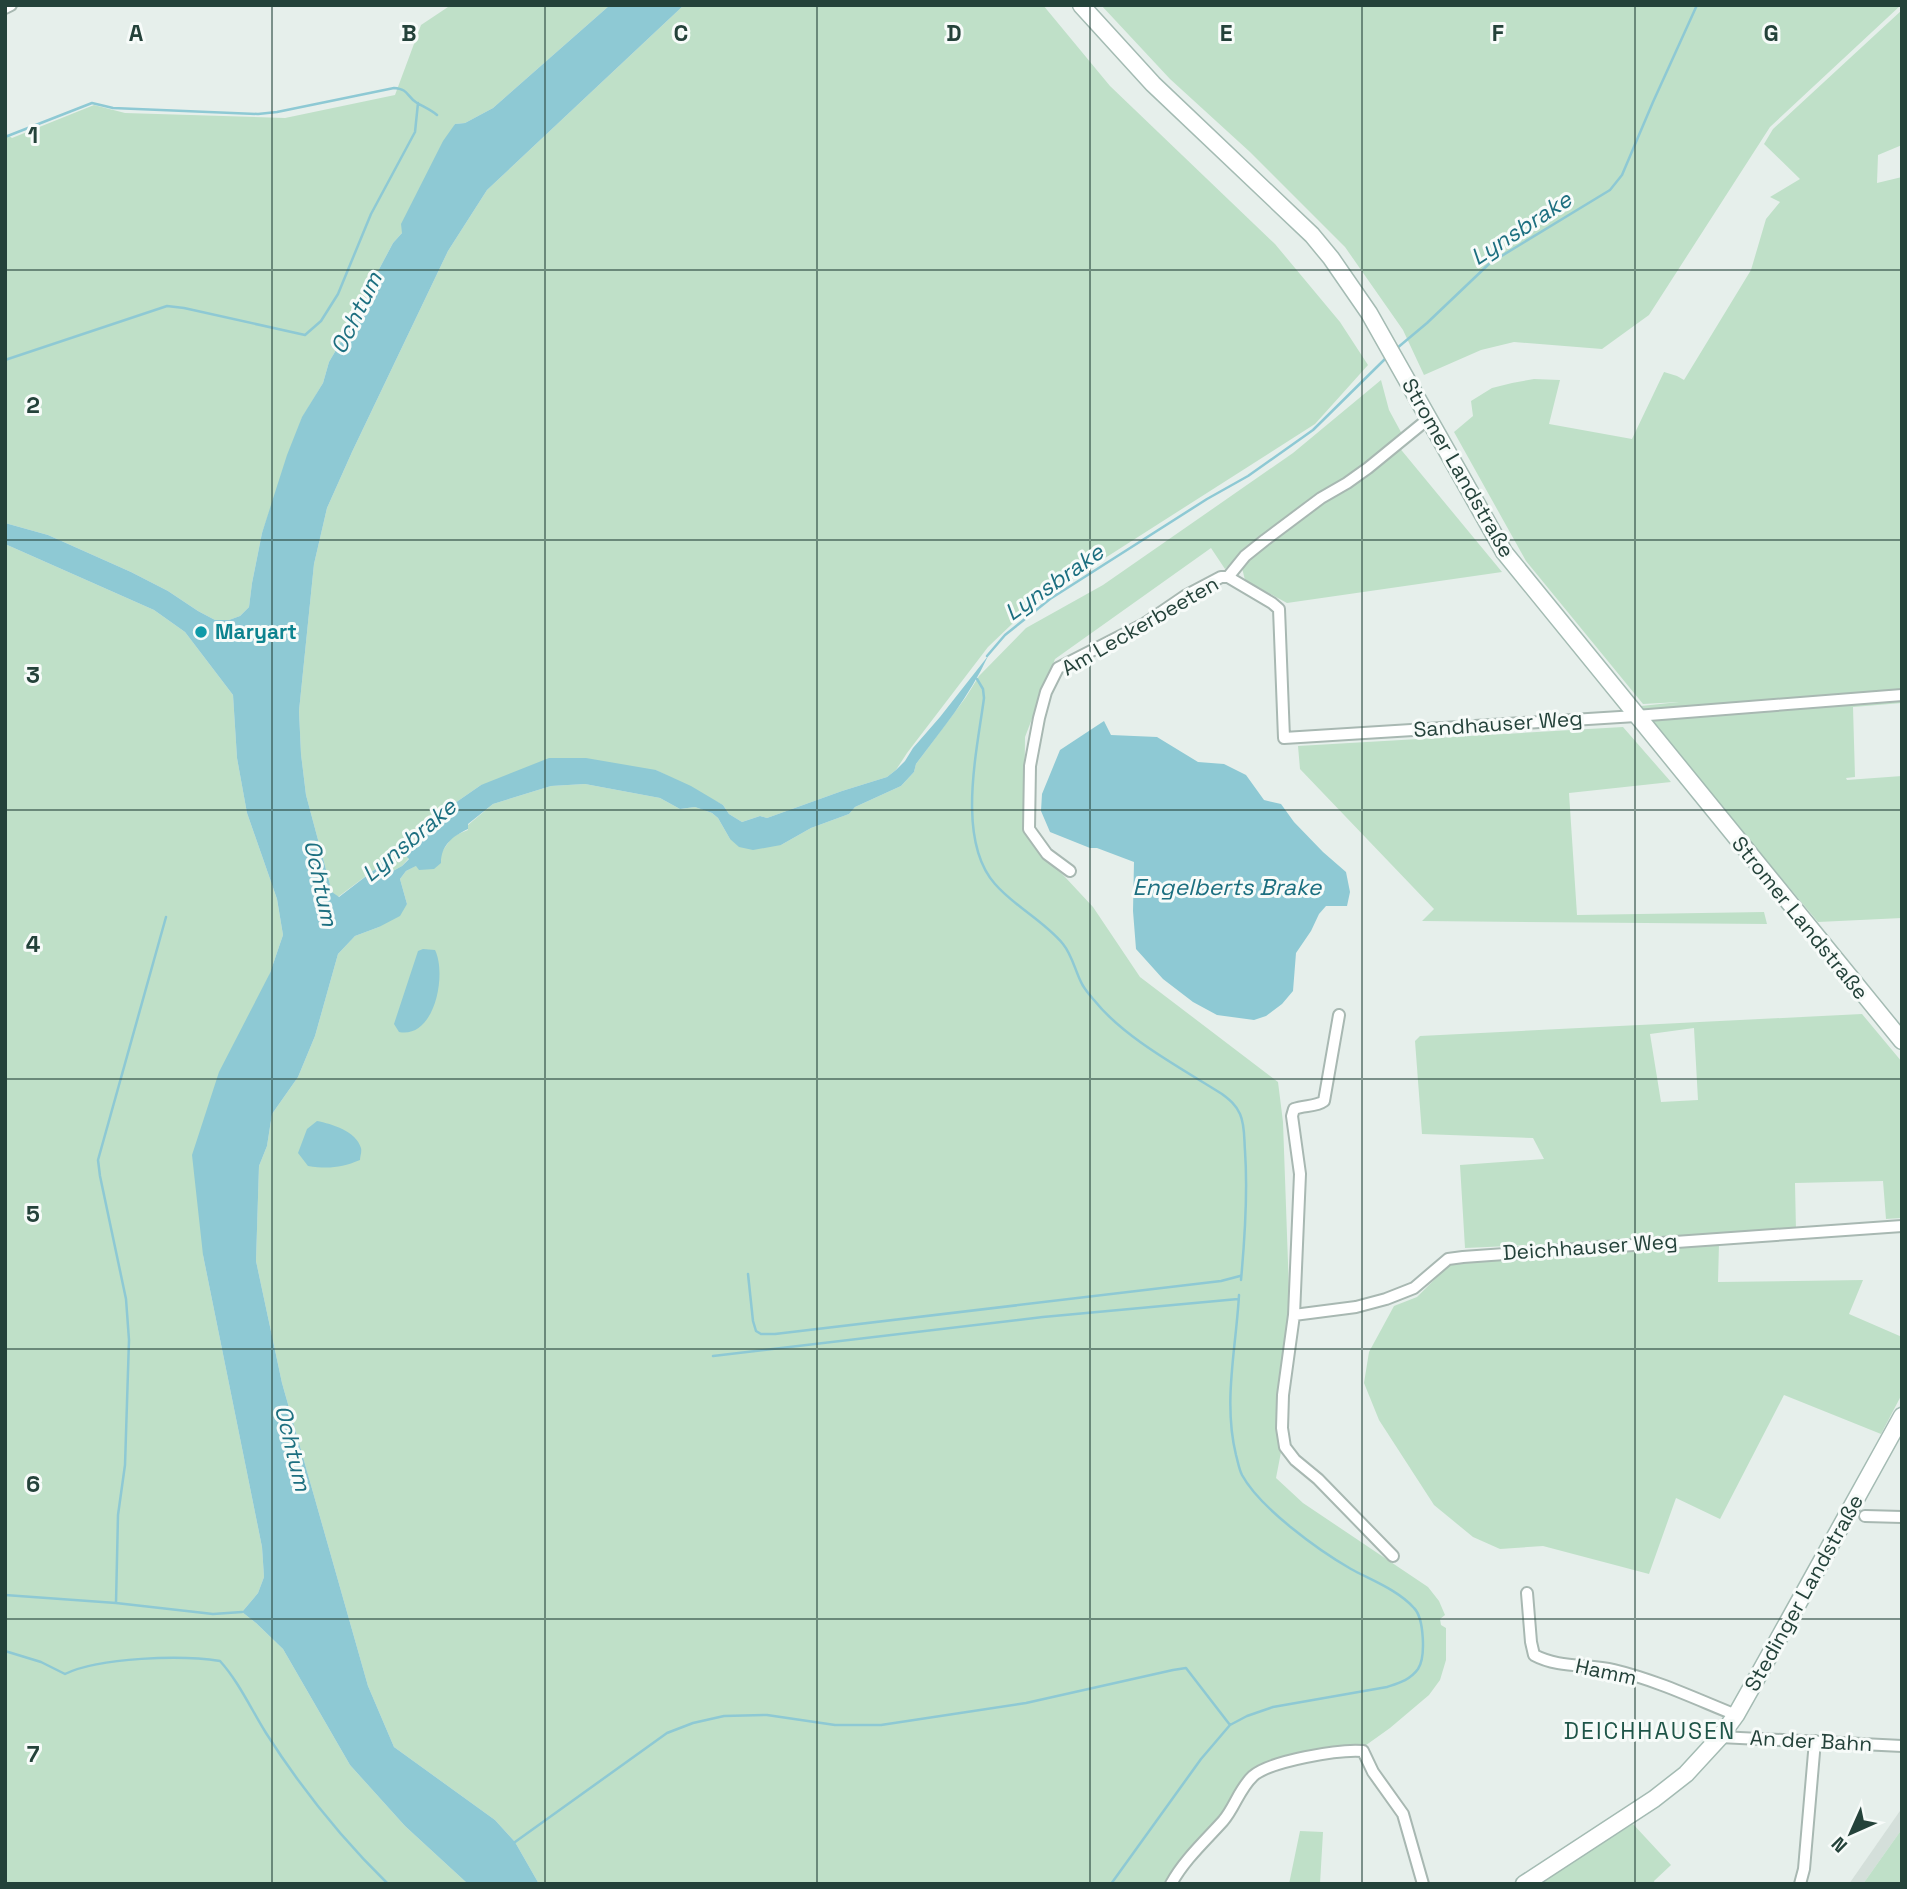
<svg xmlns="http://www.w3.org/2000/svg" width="1907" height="1889" font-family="'Space Grotesk',sans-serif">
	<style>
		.built { fill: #d4dfda }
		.green { fill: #bfe0c8; fill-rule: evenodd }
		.water { fill: #8ec9d4 }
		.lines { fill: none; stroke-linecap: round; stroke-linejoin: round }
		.stream { stroke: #8ec9d4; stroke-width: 2.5 }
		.minor-casing { stroke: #a8b8b2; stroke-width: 14 }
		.secondary-casing { stroke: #a4bbb3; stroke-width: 19 }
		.minor { stroke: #fff; stroke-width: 10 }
		.secondary { stroke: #fff; stroke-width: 16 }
		.grid { fill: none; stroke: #24423a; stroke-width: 2; stroke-opacity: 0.55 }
		.culture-dot { fill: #0f9aa8; stroke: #f7fbf9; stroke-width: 2.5 }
		.labels { text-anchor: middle; stroke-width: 6; stroke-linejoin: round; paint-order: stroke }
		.street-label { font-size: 21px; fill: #24423a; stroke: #f7fbf9 }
		.culture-label { font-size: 21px; font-weight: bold; fill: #0d838f; stroke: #f7fbf9; text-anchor: start }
		.water-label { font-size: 23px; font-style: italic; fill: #1c6f80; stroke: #f7fbf9 }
		.neighbourhood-label { font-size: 23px; letter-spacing: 2px; fill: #1f5548; stroke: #f7fbf9 }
		.grid-label { font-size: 23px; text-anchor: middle; font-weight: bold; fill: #24423a; stroke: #f7fbf9; stroke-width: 6; stroke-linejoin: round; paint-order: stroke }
	</style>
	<rect width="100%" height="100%" fill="#e6efeb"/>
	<!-- built -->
	<path class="built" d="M1902,1808v21l-39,55h-14z"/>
	<!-- green -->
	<path class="green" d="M451,5h159l-117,103 -28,15 -10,1 -53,109 -9,10 -17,32 -16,34 -31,53 -6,21 -21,35 -40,115 -10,50 -3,24 -9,9 -11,4h-14l-17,-9 -30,-20 -37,-19 -83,-37 -43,-12v-390l7,5 82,-33 31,8 160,5 110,-23 26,-70z
		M684,5h359l67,81 165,158 65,78 28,43 -53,59 -282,180 -45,43 -81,106 -11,17 -9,7 -45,14 -75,27 -7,-2 -18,6 -13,-8 -6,-9 -67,-35 -175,15 -26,18 -26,24 -20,31 -7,8 -9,5 -11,-7 -44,33 -6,-5 -26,-97 -5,-41 -2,-43 15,-147 13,-56 25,-56 96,-201 39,-61z
		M1101,5h800l-131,122 -121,188 -47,34 -88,-7 -33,8 -57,25 -21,-45 -58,-83 -95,-95 -80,-73z
		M1902,10v135l-24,10 -1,28 25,-6v526l-49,4 2,70 -9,1 1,2 55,-4v142l-84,4 -110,-132 -67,-84 38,-4 -36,2 -117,-143 -72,-129 19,-16 -2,-15 21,-13 20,-5 22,-4 26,1 -11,44 83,15 32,-67 13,4 7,4 67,-110 15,-51 14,-17 -10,-5 30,-18 -36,-35 9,-15z
		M1381,380l8,30 13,24 -36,32 -103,72 -38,31 -14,-21 -156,111 -30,78 -1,96 69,74 47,70 138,105 5,40 7,197 -8,128 -6,31 27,25 125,84 11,14 6,14 -5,4 1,6 5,3v32l-6,20 -11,15 -39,33 -28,20 -85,12 -51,48 -58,76h-629l-24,-42 -20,-22 -101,-73 -26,-61 -86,-303 -26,-122 3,-95 8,-20 5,-32 26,-37 17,-41 23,-82 17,-18 24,-9 28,-23 -7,-25 6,-8 35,-18 12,-17 15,-6v-5l25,-21 58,-18 34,-2 75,14 20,11 15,-2 17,6 6,5 12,21 51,6 30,-17 38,-14 6,-7 46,-21 13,-14 2,-8 50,-67 13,-21 47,-48 77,-43 190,-132z
		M1398,446l104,126 -215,31 -42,-23 -3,-12 6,-9z
		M5,544l149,66 31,22 48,63 4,63 10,55 30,86 6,36 -13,38 -67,282 59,292 2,30 -6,16 -16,19 14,11 27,26 67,116 55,61 63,58h-463z
		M1623,727l48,55 -102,11 8,122 187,-3 3,12 -345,-3 12,-12 -134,-140 -2,-23z
		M1862,1014l40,48v156l-16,1 -3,-38 -88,2 1,48 -76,6 -255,11 -5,-83 84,-6 -11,-21 -111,-4 -7,-93 5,-5zM1694,1028l4,72 -37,2 -11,-68z
		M1719,1244l-1,38 145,-2 -14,34 53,23v57l-21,40 -97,-39 -64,124 -44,-21 -27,76 -106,-28 -43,3 -27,-12 -39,-32 -55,-85 -15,-37 5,-31 25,-46 23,-9 33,-33z
		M1633,1824l38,41 -17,16 1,3h-119z
		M1902,1829v55h-39z
		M1300,1831l23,1 -3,52h-31z"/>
	<!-- water -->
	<path class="water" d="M610,5h74l-197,185 -39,61 -96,201 -25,56 -13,56 -15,147 2,43 5,41 26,97 7,5 43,-33 5,-1 6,8 9,-5 7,-7 -2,-2 6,-15 42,-39 26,-18 68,-27h37l70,12 35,16 32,19 6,9 13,8 18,-6 7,2 75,-27 45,-14 9,-7 9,-9 8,-13 27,-31 48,-61c-18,40 -46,73 -72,108l-2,8 -13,14 -46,21 -6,7 -38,14 -30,17 -28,5 -14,-3 -9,-8 -12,-21 -6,-5 -17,-6 -15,2 -20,-11 -75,-14 -34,2 -58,18 -25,20v5c-15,7 -27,16 -27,34l-7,6 -15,1 -3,-4 -10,5 -6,8 7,25 -7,12 -21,11 -24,9 -17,18 -23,82 -17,41 -26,37 -5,32 -8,20 -3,95 26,122 86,303 26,61 101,73 20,22 24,42h-71l-63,-58 -55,-61 -67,-116 -27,-26 -14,-11 16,-19 6,-16 -2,-30 -59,-292 -11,-100 27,-83 51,-99 13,-38 -6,-36 -30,-86 -10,-55 -4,-63 -48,-63 -31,-22 -149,-66v-21l43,12 83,37 37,19 30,20 17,9h14l11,-4 9,-9 3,-24 10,-50 25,-78 15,-38 21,-34 6,-21 31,-53 16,-34 17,-32 9,-10 -1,-9 42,-83 12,-17 10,-1 28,-15z
		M1104,721l7,14 46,2 41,25 26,2 22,11 18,25 17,4 13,18 29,30 23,20 4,20 -3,14h-21l-7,8 -8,17 -15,22 -3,38 -11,13 -16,12 -12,4 -37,-5 -24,-13 -30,-23 -27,-30 -3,-38 1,-49 -37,-14h-7l-40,-16 -9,-21 1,-17 18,-44z
		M423,949l12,1c12,24 0,89 -36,82l-5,-8 24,-73z
		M317,1121c15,3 39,10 44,27 1,4 -1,8 -1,12 -19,8 -32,9 -52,6l-10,-13 9,-24z"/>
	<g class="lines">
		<!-- stream -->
		<path class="stream" d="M5,137l87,-34 21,5 145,6 19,-2 117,-24c15,1 12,8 23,15 7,4 14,7 20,12
			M1396,349l31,-26 63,-60 120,-73 12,-15 31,-73 44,-97
			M5,360l162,-54 17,2 121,27 16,-14 17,-27 33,-80 44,-82 3,-29
			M987,656l18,-21 45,-36 157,-100 41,-23 65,-46 73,-72
			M977,679l6,10 1,9c-7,53 -28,142 11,186 20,23 49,37 68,60 9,11 12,26 18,38 3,7 8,12 13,18 30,38 87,68 128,94 8,6 14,11 18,20 5,11 4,24 5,37 3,43 0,86 -4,129
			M748,1274l5,47 3,10 5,3h14l446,-53 19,-5
			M713,1356l330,-39 195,-18
			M5,1595l111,8 97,11 29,-2
			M116,1603l2,-88 7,-50 4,-125 -3,-41 -26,-123 -2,-16 68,-243
			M5,1651l36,11 24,12c35,-17 117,-19 155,-13 19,21 31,48 46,72 35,55 76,106 122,151
			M515,1842l152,-109 26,-10 31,-7 43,-1 68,10h46l145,-22 147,-33 13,-2 44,57
			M1111,1884l90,-125 29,-34 17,-9 26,-9 114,-20c12,-4 23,-7 31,-18 8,-12 6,-51 -4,-61 -16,-18 -43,-28 -63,-39 -33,-19 -91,-61 -109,-94 -3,-6 -4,-13 -6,-20 -13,-53 0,-106 3,-160"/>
		<defs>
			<path id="minor" d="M5,8l6,-3
				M1228,577l44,26 7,6 5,129 352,-22 266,-21
				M1070,871l-23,-17 -18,-25 1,-63 9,-48 7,-26 12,-24 86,-44 41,-28 36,-19h7l17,-21 20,-16 56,-42 26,-15 21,-15 60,-49
				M1339,1015l-15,86c-8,6 -20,4 -30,8l-2,7 8,58 -6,141 -11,80 -1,33 3,19 10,13 23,19 75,77
				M1294,1315l62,-8 30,-8 28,-11 34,-29 15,-2 439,-31
				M1865,1516l37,1
				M1527,1593l4,49 3,13c24,13 54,9 80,15 42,10 82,29 122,45
				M1720,1737l182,9
				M1171,1884c13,-24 34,-43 52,-63 12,-14 16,-32 30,-45 17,-15 86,-27 110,-25l10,21 30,42 20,70
				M1800,1884l4,-15 11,-128"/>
			<path id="secondary" d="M1081,5l72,79 159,151 19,23 38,55 135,239 398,489
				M1524,1884l130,-85 32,-25 34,-37 16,-22 18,-32 148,-267"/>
		</defs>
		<!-- minor casing -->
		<use href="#minor" class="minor-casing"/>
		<!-- secondary casing -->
		<use href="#secondary" class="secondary-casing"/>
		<!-- minor -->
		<use href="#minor" class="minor"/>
		<!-- secondary -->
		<use href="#secondary" class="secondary"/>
	</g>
	<!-- grid -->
	<path class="grid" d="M272,5v1879M545,5v1879M817,5v1879M1090,5v1879M1362,5v1879M1635,5v1879M5,270h1897M5,540h1897M5,810h1897M5,1079h1897M5,1349h1897M5,1619h1897"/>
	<!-- markers -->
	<circle class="culture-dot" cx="201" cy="632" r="7"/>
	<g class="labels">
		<!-- street labels -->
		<g class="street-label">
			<text transform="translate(1458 468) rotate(60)" y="7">Stromer Landstraße</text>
			<text transform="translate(1140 626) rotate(-30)" y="7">Am Leckerbeeten</text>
			<text transform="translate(1498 724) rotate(-4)" y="7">Sandhauser Weg</text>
			<text transform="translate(1800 918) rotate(51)" y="7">Stromer Landstraße</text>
			<text transform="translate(1590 1247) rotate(-4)" y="7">Deichhauser Weg</text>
			<text transform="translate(1804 1593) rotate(-61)" y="7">Stedinger Landstraße</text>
			<text transform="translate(1606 1672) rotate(12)" y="7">Hamm</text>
			<text transform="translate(1811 1741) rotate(3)" y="7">An der Bahn</text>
		</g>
		<!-- culture labels -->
		<g class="culture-label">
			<text x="215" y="639">Maryart</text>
		</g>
		<!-- water labels -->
		<g class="water-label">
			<text transform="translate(1521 228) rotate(-33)" y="8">Lynsbrake</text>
			<text transform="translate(356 313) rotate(-64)" y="8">Ochtum</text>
			<text transform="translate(1054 582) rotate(-35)" y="8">Lynsbrake</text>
			<text transform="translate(409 840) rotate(-40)" y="8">Lynsbrake</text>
			<text transform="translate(321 883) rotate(78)" y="8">Ochtum</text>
			<text x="1227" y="895">Engelberts Brake</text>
			<text transform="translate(293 1448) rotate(76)" y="8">Ochtum</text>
		</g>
		<!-- neighbourhood labels -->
		<g class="neighbourhood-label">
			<text x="1650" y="1739">DEICHHAUSEN</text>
		</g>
	</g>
	<g class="grid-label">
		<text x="136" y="41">A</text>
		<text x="409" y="41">B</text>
		<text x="681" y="41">C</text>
		<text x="954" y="41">D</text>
		<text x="1226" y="41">E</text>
		<text x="1498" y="41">F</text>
		<text x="1771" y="41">G</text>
		<text x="33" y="143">1</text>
		<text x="33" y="413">2</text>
		<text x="33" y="683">3</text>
		<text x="33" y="952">4</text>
		<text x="33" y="1222">5</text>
		<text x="33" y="1492">6</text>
		<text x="33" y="1762">7</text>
	</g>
	<!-- border -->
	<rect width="1907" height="1889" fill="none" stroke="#24423a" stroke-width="14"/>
	<!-- north arrow -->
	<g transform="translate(1851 1833) rotate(225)" stroke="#f7fbf9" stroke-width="5" paint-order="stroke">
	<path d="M0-5L12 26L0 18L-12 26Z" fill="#24423a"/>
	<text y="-10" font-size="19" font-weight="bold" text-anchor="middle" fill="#24423a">N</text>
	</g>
</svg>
